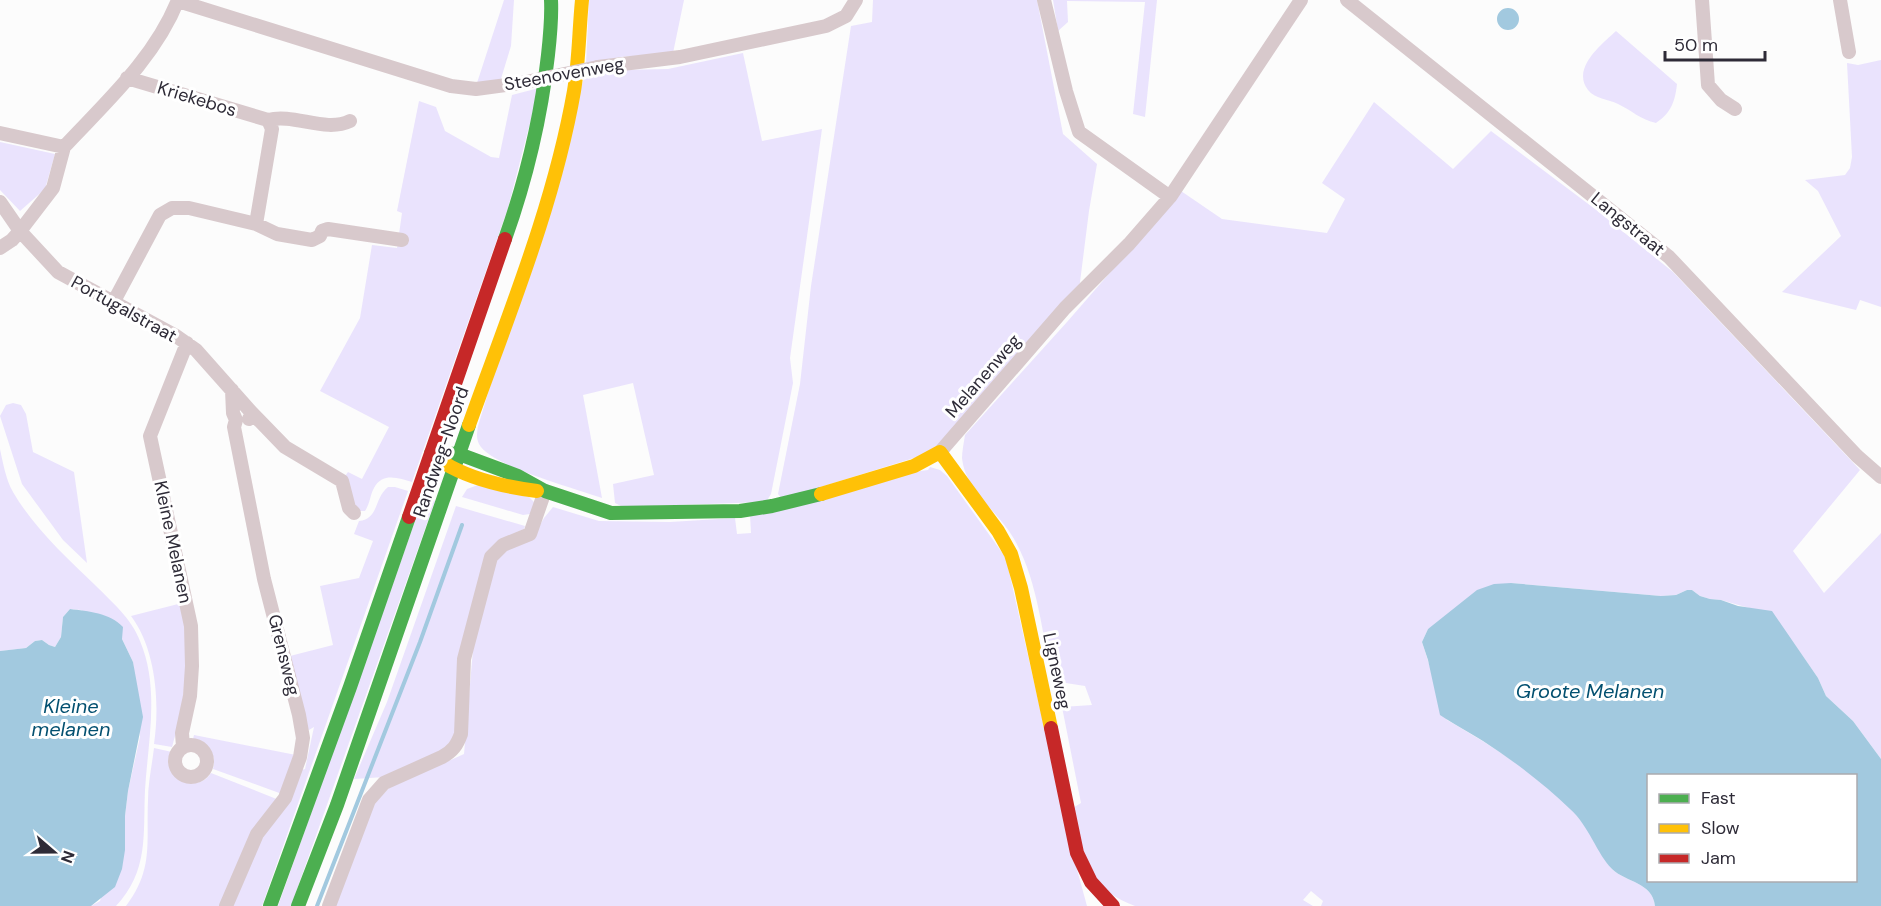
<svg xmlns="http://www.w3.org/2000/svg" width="1881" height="906" font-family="'DM Sans',sans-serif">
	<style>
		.green { fill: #eae3fd }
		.water { fill: #a2c9df; fill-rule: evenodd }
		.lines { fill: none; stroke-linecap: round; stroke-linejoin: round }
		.stream { stroke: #a2c9df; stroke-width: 4 }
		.street { stroke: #d8c9cc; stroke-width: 14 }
		.fast { stroke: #4caf50; stroke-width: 14 }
		.slow { stroke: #ffc107; stroke-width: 14 }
		.jam { stroke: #c62828; stroke-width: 14 }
		.street-bridge { stroke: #d8c9cc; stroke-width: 14 }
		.labels { text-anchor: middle; stroke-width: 6; stroke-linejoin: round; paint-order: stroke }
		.street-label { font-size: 18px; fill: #2e2b37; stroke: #fff }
		.water-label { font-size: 20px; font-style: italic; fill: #035070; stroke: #fff }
	</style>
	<rect width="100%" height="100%" fill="#fcfcfc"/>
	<!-- green -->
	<path class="green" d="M504,0h10l-3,46 -11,36 -24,4z
		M589,0h95l-11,53 -53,4 -34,7z
		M873,0h164l26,134 34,30 -8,47 -10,79 -149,163 -148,46 -4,-5 22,-110 11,-98 40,-260 21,-4z
		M1053,0h104l-12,117 -12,-3 12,-112 -78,-1 1,21 -10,9z
		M1616,31l61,53c-2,18 -6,29 -21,39 -15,-3 -25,-13 -38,-19 -10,-5 -23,-5 -30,-14 -17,-22 14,-46 28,-59z
		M743,53l19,88 60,-12 -32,229 3,25 -22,111 -5,8 -143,5 -8,-4 -2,-19 41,-9 -21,-92 -50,12 19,103c-25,-9 -112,-32 -123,-54 -3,-6 -2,-12 -1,-18l106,-348 35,-8 49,-1z
		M1881,60v247l-21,-7 -4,10 -74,-18 59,-56 -23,-45 -13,-11 40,-5 5,-7 2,-11 -5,-94 11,2z
		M539,88l-31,120 -96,274c-13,-4 -30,-10 -38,6 -4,7 -4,16 -9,23h-9l-13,-32 5,-7 14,7 27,-52 -69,-36 40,-73 12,-73 25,3 5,-35 -5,-2 22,-110 17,6 9,24 46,26 8,1 13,-63z
		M1374,102l79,67 38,-38 104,78 78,63 187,198 -67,81 31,42 57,-60v226l-28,-38 -27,-25 -8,-18 -23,-33 -46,-37 -28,-8 -11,-1 -10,-3 -8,-6h-5l-11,5 -15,1 -150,-13 -83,46 -6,13 25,78c42,24 94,56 127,92 10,12 18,24 26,38 4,6 7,14 12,19 15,14 40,13 43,37h-334l2,-5 -12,-10 -8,9 10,6h-178c-18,-7 -35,-17 -45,-34 -7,-12 -15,-48 -19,-63l10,-6 -19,-96 30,-2 -7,-19 -32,-5c-12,-49 -15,-107 -44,-150 -16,-23 -44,-43 -47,-73 0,-7 2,-16 3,-23l102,-113 114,-131 41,28 105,14 18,-34 -23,-16z
		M0,142l55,12 -10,35 -25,22 -20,-21z
		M13,403l8,2 5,9 7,38 41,20 13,91 -24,-23 -41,-56 -22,-68 6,-11z
		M0,449c3,14 6,31 13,43 21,36 53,65 82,93 16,16 37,34 45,56 20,47 8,100 5,149 -2,44 4,81 -29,116h-25l9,-5 25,-85 3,-25 12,-54 -7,-75 -11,-23 -41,-29 -11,-1 -7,8 -2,20 -6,10 -6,-2 -7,-5 -7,1 -9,7 -26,3z
		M930,467l10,3 7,6 59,82 67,297 14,51h-754l40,-101 16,-17 75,-34 10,-116 18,-72 16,-18 24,-9 12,-21 9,-11 46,14 71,1 65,-4 2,16 14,-1 -1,-18 156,-42 22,-3z
		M478,485l51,12 5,5v7l-4,5 -7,1 -61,-18 5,-8z
		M388,487h7l13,4 -146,415h-31l24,-60 46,-76 4,-1 9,-42 -5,3 -4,-3 -15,-71 43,-11 -13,-59 39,-8 14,-37 -19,-7 5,-13c20,-2 15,-23 29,-34z
		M424,496l11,5 -144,405h-13z
		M456,506l69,20 -1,3 -31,17 -37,187 -3,6 -11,12 -57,26 -31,2 33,-77z
		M182,603c7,53 5,93 -10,144l-18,-3c6,-41 2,-95 -23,-128z
		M194,735l102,20 -14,39 -69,-25c4,-16 -5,-25 -20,-30z
		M154,748l18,4 -2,14 10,14c11,5 23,5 31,-7l68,27 -57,106h-96c28,-37 20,-63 22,-106 0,-17 4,-35 6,-52z"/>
	<!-- water -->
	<path class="water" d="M1497 19a11 11 0 1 1 22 0a11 11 0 1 1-22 0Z
		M1511,583l150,13 15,-1 11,-5h5l8,6 10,3 11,1 17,6 34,5 46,67 8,18 27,25 28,38v147h-226c-3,-24 -28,-23 -43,-37 -15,-15 -23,-43 -42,-60 -26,-25 -56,-48 -87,-68 -14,-9 -30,-17 -43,-26l-12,-55 -6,-18 6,-13 49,-39 17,-6zM1648,776h208v104h-208z
		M70,609c18,2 40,4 53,18l-1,12 11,23 10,55 -15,74 -3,25v34l-3,19 -7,18 -24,19h-91v-255l26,-3 9,-7 7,-1 7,5 6,2 6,-10 2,-20z"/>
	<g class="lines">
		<!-- stream -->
		<path class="stream" d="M317,906l103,-264 42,-117"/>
		<!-- street -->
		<path class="street" d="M1044,0l22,91 13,41 91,65
			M1347,0l322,257 188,199 24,21
			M1702,0l6,85 13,15 14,9
			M1840,0l9,52
			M178,1l273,85 25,3 45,-6
			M598,67l82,-10 146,-31 20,-10 10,-16
			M127,78l141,42 4,9 -16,95
			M268,120c26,-7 57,13 82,1
			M0,133l64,14c42,-45 91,-89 114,-147
			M0,202l20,29 38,41 118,64 20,14 56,63
			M0,248l12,-8 8,-9 33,-43 11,-41
			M113,303l47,-88 12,-7h17l67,16 21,10 35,6 8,-4 2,-5 6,-2 74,11
			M249,419l3,-6 33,34 57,34 7,27 5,5
			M940,452l125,-144 64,-64 41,-47 131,-197
			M175 761a16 16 0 1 1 32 0a16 16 0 1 1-32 0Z
			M183,747l-1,-14 8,-37 2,-30 -1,-40 -41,-190 37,-93
			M226,906l31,-72 28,-36 15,-41 3,-19 -4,-23 -35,-136 -30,-152 2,-7 -3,-7 -1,-23
			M329,906l40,-106 15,-17 58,-26c11,-6 15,-12 19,-23l3,-75 27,-102 12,-12 27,-11 15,-43"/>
		<!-- fast -->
		<path class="fast" d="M505,239c21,-59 36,-122 43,-184 2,-18 4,-36 3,-55
			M431,453l28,1 59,22 27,15 66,22 129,-2 32,-5 49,-12
			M270,906l80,-219 59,-170
			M298,906l39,-101 132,-380"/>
		<!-- slow -->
		<path class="slow" d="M469,425c39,-109 85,-220 105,-334 5,-30 5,-61 8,-91
			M444,463c28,17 61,24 93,28
			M821,494l93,-28 26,-14 58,79 13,23 10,34 30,140"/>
		<!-- jam -->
		<path class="jam" d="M409,517l96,-278
			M1051,728l26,125 14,29 22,24"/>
		<!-- street-bridge -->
		<path class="street-bridge" d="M521,83l77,-16"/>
	</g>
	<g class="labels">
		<!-- street labels -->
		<g class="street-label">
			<text transform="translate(564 74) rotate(-10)" y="6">Steenovenweg</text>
			<text transform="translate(197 99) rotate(17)" y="6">Kriekebos</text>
			<text transform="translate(1628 224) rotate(39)" y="6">Langstraat</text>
			<text transform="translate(124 309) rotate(29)" y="6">Portugalstraat</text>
			<text transform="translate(983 376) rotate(-49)" y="6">Melanenweg</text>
			<text transform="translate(441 452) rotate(-71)" y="6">Randweg-Noord</text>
			<text transform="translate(173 542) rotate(78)" y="6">Kleine Melanen</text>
			<text transform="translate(284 655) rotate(76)" y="6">Grensweg</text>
			<text transform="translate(1057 671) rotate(78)" y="6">Ligneweg</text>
		</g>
		<!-- water labels -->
		<g class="water-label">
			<text x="1590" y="698">Groote Melanen</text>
			<text x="71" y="713">Kleine<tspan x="71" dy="23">melanen</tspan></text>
		</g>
	</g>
	<!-- legend -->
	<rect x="1647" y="774" width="210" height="108" fill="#ffffff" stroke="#abaaaf" stroke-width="1.5"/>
	<rect x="1659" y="794" width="30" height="9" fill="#4caf50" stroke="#abaaaf" stroke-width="1.5"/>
	<text x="1701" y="804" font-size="18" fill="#2e2b37">Fast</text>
	<rect x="1659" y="824" width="30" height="9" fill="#ffc107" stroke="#abaaaf" stroke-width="1.5"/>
	<text x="1701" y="834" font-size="18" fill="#2e2b37">Slow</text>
	<rect x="1659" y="854" width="30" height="9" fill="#c62828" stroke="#abaaaf" stroke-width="1.5"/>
	<text x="1701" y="864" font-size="18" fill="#2e2b37">Jam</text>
	<!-- north arrow -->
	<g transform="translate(54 852) rotate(110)" stroke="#ffffff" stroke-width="4.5" paint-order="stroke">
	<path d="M0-4.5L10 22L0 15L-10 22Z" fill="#2e2b37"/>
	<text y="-9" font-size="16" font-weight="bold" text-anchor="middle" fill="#2e2b37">N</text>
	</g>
	<!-- scale -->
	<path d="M1665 51v9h100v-9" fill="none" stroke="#2e2b37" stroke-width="3"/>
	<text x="1674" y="51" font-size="18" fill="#2e2b37" stroke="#ffffff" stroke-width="4.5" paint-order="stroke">50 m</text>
</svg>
